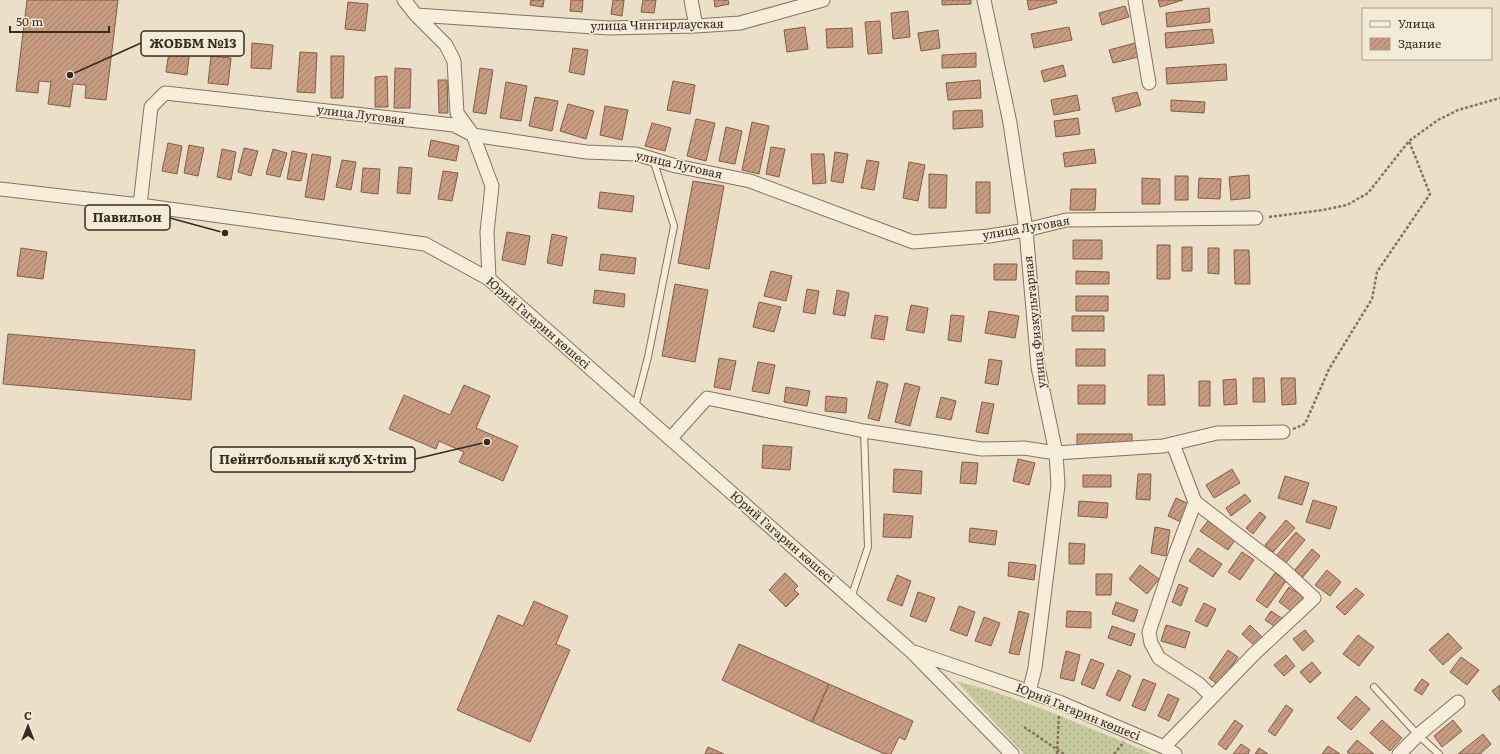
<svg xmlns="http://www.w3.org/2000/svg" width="1500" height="754" font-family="Literata,serif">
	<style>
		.grass { fill: url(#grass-dots) }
		.building { fill: url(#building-hatch); stroke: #835c46 }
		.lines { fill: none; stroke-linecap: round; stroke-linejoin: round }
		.lane-casing { stroke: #86725e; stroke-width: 8 }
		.street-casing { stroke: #86725e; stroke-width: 15 }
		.path { stroke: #86725e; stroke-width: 2.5; stroke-dasharray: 3 2; stroke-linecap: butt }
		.lane { stroke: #f6edda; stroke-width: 6 }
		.street { stroke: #f6edda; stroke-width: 13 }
		.labels { text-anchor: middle; stroke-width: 3; stroke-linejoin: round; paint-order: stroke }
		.street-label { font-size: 12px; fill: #372b21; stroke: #f3ead7 }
		.leader { fill: none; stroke: #372b21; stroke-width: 1.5 }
		.callout-dot { fill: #372b21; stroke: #f3ead7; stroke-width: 1.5 }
		.callout { fill: #f3ead7; stroke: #372b21; stroke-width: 1.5 }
		.callout-label { font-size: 13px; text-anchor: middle; font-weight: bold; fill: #372b21 }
	</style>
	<defs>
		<pattern id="grass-dots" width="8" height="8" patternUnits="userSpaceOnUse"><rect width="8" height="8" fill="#c5c99c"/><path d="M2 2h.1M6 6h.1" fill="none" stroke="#aaad86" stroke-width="1.8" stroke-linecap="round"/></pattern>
		<pattern id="building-hatch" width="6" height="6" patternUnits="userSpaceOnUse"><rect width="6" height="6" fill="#c69b80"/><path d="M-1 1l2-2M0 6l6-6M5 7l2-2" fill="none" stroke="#a27f68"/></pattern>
	</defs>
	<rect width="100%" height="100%" fill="#ebdfc8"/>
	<!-- grass -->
	<path class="grass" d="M956,681l36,10 51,18 110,45h-129z"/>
	<!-- building -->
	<path class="building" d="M27,0h91l-12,100 -21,-2 1,-13 -13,-1 -3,23 -22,-3 3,-22 -12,-1 -1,12 -22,-2z
		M531,0h13l-1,7 -13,-2z
		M571,0h12l-1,12 -12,-1z
		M613,0h11l-2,16 -11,-2z
		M643,0h13l-2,13 -13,-1z
		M714,0h14l1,4 -14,3z
		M942,0h29v4l-29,1z
		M1027,0h29l1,3 -28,7z
		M1158,0h25l-23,7z
		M348,2l20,2 -3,27 -20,-2z
		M1125,6l4,11 -27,8 -3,-12z
		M1209,8l1,14 -43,5 -1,-14z
		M908,11l2,26 -17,2 -2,-26z
		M880,21l2,32 -14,1 -3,-32z
		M805,27l3,22 -21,3 -3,-22z
		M1069,27l3,13 -38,8 -3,-14z
		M852,28l1,19 -26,1 -1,-19z
		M1212,29l2,14 -48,5 -1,-15z
		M938,30l2,18 -19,3 -3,-18z
		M252,43l21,2 -2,24 -20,-1z
		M1135,43l3,14 -25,6 -4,-13z
		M170,45l20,3 -3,27 -21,-3z
		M573,48l15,2 -4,25 -15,-3z
		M300,52l17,1 -2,40 -18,-1z
		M976,53v14l-34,1v-13z
		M211,56l20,2 -3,27 -20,-2z
		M331,56h13l-1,42h-12z
		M1226,64l1,16 -60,4 -1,-16z
		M1063,65l3,11 -22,6 -3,-11z
		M395,68l16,1 -1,39h-16z
		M480,68l13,2 -7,44 -13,-2z
		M387,76l1,31h-13v-30z
		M438,80h9l1,33h-9z
		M980,80l1,18 -33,2 -2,-17z
		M673,81l22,4 -5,29 -23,-4z
		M506,82l21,4 -6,35 -21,-3z
		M1137,92l4,13 -25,7 -4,-14z
		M1077,95l3,15 -26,5 -3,-15z
		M535,97l23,4 -6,30 -23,-5z
		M1171,100l34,2 -1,11 -33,-2z
		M568,104l26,7 -8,28 -26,-8z
		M605,106l23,4 -6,30 -22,-5z
		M982,110l1,17 -30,2v-18z
		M1078,118l2,16 -24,3 -2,-16z
		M696,119l19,4 -9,38 -19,-5z
		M752,122l17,4 -10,48 -17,-4z
		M652,123l19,5 -6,23 -20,-5z
		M726,127l16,4 -7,33 -16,-3z
		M431,140l28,6 -3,15 -28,-5z
		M168,143l14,3 -5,28 -15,-3z
		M189,145l15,3 -6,28 -14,-3z
		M771,147l14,2 -6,28 -13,-3z
		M244,148l14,3 -7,25 -13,-4z
		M222,149l14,3 -5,28 -14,-3z
		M273,149l14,4 -7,24 -14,-3z
		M1094,149l2,14 -31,4 -2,-14z
		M292,151l15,3 -6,27 -14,-2z
		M835,152l13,2 -5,29 -12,-2z
		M312,154l19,3 -7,43 -19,-3z
		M811,154h13l2,29 -13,1z
		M342,160l14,2 -5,28 -15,-3z
		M867,160l12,2 -5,28 -13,-2z
		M909,162l16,3 -7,36 -15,-3z
		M399,167l13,1 -2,26 -13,-1z
		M363,168l17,1 -2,25 -17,-2z
		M443,171l15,2 -6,28 -14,-2z
		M929,174l18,1 -1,33h-17z
		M1249,175l1,23 -19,2 -2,-23z
		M1175,176h13v24h-13z
		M1142,178l18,1v25h-18z
		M1199,178l22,1 -1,20 -22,-1z
		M693,181l31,5 -15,83 -31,-6z
		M976,182h14v31h-14z
		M1071,189h25l-1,21h-25z
		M600,192l34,4 -2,16 -34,-4z
		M507,232l23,4 -5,29 -23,-5z
		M552,234l15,3 -5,29 -15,-3z
		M1073,240h29v19h-29z
		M1157,245h13v34h-13z
		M1182,247h10v24h-10z
		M21,248l26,4 -4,27 -26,-3z
		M1208,248h11v26l-11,-1z
		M1234,250h15l1,34h-15z
		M601,254l35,4 -2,16 -35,-4z
		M994,264h23l-1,16h-22z
		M771,271l21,5 -6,25 -22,-5z
		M1076,271l33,1v12h-33z
		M675,284l33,6 -13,72 -33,-6z
		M807,289l12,2 -4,23 -12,-2z
		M595,290l30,4 -1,13 -31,-4z
		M837,290l12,3 -4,23 -12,-2z
		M1076,296h32v15h-32z
		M759,302l22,5 -7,25 -21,-5z
		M911,305l17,3 -4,25 -18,-3z
		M989,311l30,5 -4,22 -30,-5z
		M875,315l13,2 -4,23 -13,-2z
		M951,315l13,1 -3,26 -13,-2z
		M1072,316h32v15h-32z
		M8,334l187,16 -4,50 -188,-16z
		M1076,349h29v17h-29z
		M719,358l17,3 -6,29 -16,-3z
		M989,359l13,2 -4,24 -13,-2z
		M758,362l17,3 -6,29 -17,-3z
		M1148,375h16l1,30h-17z
		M1253,378h11l1,24h-12z
		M1281,378h14l1,26 -14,1z
		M1236,379l1,25 -13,1 -1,-25z
		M877,381l11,3 -9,37 -11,-3z
		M1199,381h11v25h-11z
		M905,383l15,4 -10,39 -15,-4z
		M464,385l26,11 -14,32 42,18 -15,35 -44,-19 5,-10 -25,-11 -3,8 -47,-20 15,-34 46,20z
		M1078,385h27v19h-27z
		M786,387l24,4 -3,15 -23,-4z
		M826,396l21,2 -1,15 -21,-2z
		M941,397l15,4 -5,19 -15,-3z
		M982,402l12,2 -6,30 -12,-2z
		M1077,434h55v12h-55z
		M763,445l29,2 -2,23 -28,-2z
		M1018,459l17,4 -6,22 -16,-4z
		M962,462l16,1 -2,21 -16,-1z
		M894,469l28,2 -1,23 -28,-2z
		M1232,469l8,14 -26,15 -8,-13z
		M1138,474h13l-1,26 -14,-1z
		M1083,475h28v12h-28z
		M1285,476l24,7 -7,22 -24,-7z
		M1245,494l6,7 -20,15 -5,-8z
		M1176,498l15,7 -8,18 -15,-7z
		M1313,500l24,7 -7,22 -24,-7z
		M1079,501l29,2 -1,15 -29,-2z
		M1260,512l6,5 -13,17 -7,-6z
		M884,514l29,2 -2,22 -28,-1z
		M1286,520l9,8 -22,24 -8,-7z
		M1208,521l27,19 -7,10 -28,-19z
		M1155,527l15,3 -4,26 -15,-3z
		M970,528l27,3 -2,14 -26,-3z
		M1296,532l9,8 -20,24 -9,-8z
		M1069,543l16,1 -1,20h-15z
		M1198,548l24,16 -9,13 -24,-16z
		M1312,549l8,7 -18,22 -8,-7z
		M1242,552l12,8 -14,20 -12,-8z
		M1009,562l27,3 -2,15 -26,-4z
		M1140,565l19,14 -12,15 -18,-15z
		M1327,570l14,12 -11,14 -15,-11z
		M785,573l13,13 -4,4 5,4 -13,13 -17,-17z
		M1275,573l11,8 -19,27 -11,-8z
		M1096,574h16l-1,21h-15z
		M897,575l14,6 -9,25 -15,-6z
		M1179,584l9,4 -7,18 -9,-4z
		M1289,587l16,11 -11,15 -15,-11z
		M1356,588l8,7 -19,20 -9,-8z
		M918,592l17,6 -9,24 -16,-6z
		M534,601l34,15 -12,28 14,6 -40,92 -73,-32 41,-95 25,11z
		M1116,602l22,8 -4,12 -22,-8z
		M1204,603l12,6 -9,18 -12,-6z
		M959,606l16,6 -8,24 -17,-6z
		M1019,611l10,3 -10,41 -10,-2z
		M1067,611l24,1v16l-25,-1z
		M1271,611l12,8 -6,9 -12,-8z
		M984,617l16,6 -9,23 -16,-5z
		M1166,625l24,7 -5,16 -24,-7z
		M1250,625l14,14 -8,8 -14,-13z
		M1112,626l23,8 -4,12 -23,-8z
		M1305,630l9,11 -11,10 -10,-12z
		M1448,633l14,15 -19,17 -14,-15z
		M1358,635l16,12 -15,19 -16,-12z
		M739,644l90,40 -17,38 -90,-42z
		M1228,650l10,7 -19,28 -10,-7z
		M1066,651l14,4 -6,26 -14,-3z
		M1286,655l9,11 -11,10 -10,-11z
		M1461,657l18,13 -12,15 -17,-13z
		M1091,659l13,5 -10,25 -13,-5z
		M1312,662l9,11 -11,10 -10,-11z
		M1118,670l13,6 -11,25 -14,-6z
		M1143,679l13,5 -11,27 -13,-5z
		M1422,679l7,5 -7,11 -8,-5z
		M829,684l84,37 -8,19 -6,-3 -8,17h-6l-73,-32z
		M1500,685v16l-8,-10z
		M1168,694l11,5 -10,22 -11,-5z
		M1356,696l14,13 -19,21 -14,-12z
		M1286,705l7,5 -18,26 -7,-5z
		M1235,720l8,6 -17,24 -8,-6z
		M1382,720l20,18 -12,13 -20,-18z
		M1453,720l9,11 -20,16 -8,-11z
		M1483,734l8,10 -11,10h-22z
		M1357,740l17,14h-24l-3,-2z
		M1241,744l9,6 -2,4h-15z
		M1328,746l12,8h-18z
		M708,747l16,7h-19z
		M1259,748l9,6h-13z"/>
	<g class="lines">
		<defs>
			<path id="lane" d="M635,407l13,-50 26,-131 -21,-67
				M851,598l17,-51 -4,-116
				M1374,687l44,48 21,19"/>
			<path id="street" d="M404,0l12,15 30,30 8,16 3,52 16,22 19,51 -5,46 2,47
				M691,0l5,26
				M984,0l26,123 16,107 12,137 18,86 2,32 -23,183 -6,24
				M1135,0l14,83
				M416,15l193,13 87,-2 44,-3 83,-23
				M0,189l140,16 285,39 64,35 422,372 101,103
				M140,205l11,-98 14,-14 289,32 19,10 113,17 50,2 40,12 74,15 163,61 76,-6 37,-6 40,-10 190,-2
				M670,439l37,-41 157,33 118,18 42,-1 32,5 107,-7 54,-13 66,-1
				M1195,502l-23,61 -23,69 2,11 8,15 40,26 13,13
				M914,652l145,50 105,45 11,7
				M1164,747l90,-93 60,-56 -30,-28 -89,-68 -22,-58
				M1399,754l19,-19 40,-33"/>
		</defs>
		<!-- lane casing -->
		<use href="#lane" class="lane-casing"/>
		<!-- street casing -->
		<use href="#street" class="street-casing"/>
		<!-- path -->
		<path class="path" d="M1269,217l54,-7 24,-5 21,-12 41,-52 29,-21 20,-10 42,-12
			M1293,429l12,-5 24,-55 43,-70 5,-27 53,-78 -21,-53
			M1024,727l40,27
			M1057,754l2,-39
			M1114,754l10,-12"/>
		<!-- lane -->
		<use href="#lane" class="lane"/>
		<!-- street -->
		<use href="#street" class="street"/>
	</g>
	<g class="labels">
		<!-- street labels -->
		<g class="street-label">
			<text transform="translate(657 25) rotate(-1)" y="4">улица Чингирлауская</text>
			<text transform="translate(361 115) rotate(7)" y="4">улица Луговая</text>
			<text transform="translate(679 165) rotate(13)" y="4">улица Луговая</text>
			<text transform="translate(1026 228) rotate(-10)" y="4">улица Луговая</text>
			<text transform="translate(1035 322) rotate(-96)" y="4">улица Физкультарная</text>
			<text transform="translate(538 323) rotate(41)" y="4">Юрий Гагарин көшесі</text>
			<text transform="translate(782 537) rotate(41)" y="4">Юрий Гагарин көшесі</text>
			<text transform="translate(1078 712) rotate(22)" y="4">Юрий Гагарин көшесі</text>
		</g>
	</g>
	<!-- callouts -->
	<path class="leader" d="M70 75L141 43M225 233L170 218M487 442L415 459"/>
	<g class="callout-dot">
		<circle cx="70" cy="75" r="4"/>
		<circle cx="225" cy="233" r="4"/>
		<circle cx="487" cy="442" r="4"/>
	</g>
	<g class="callout">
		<rect x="141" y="31" width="103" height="25" rx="4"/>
		<rect x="85" y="205" width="85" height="25" rx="4"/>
		<rect x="211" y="447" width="204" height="25" rx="4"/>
	</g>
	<g class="callout-label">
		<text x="193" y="48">ЖОББМ №13</text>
		<text x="127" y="222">Павильон</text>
		<text x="313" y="464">Пейнтбольный клуб X-trim</text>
	</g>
	<!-- legend -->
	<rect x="1362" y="8" width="130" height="52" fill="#f3ead7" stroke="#a89e8e"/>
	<rect x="1370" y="21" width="20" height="6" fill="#f6edda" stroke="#a89e8e"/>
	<text x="1398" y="28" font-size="12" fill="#372b21">Улица</text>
	<rect x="1370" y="38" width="20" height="12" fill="url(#building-hatch)" stroke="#a89e8e"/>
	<text x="1398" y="48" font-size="12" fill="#372b21">Здание</text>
	<!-- north arrow -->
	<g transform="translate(28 726)" stroke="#f3ead7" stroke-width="3" paint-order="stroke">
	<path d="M0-3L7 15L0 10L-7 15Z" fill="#372b21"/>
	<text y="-6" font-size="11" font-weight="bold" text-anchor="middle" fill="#372b21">С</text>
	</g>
	<!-- scale -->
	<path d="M10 26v6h99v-6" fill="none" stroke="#372b21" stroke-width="2"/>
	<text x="16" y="26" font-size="12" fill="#372b21" stroke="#f3ead7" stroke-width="3" paint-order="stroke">50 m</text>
</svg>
